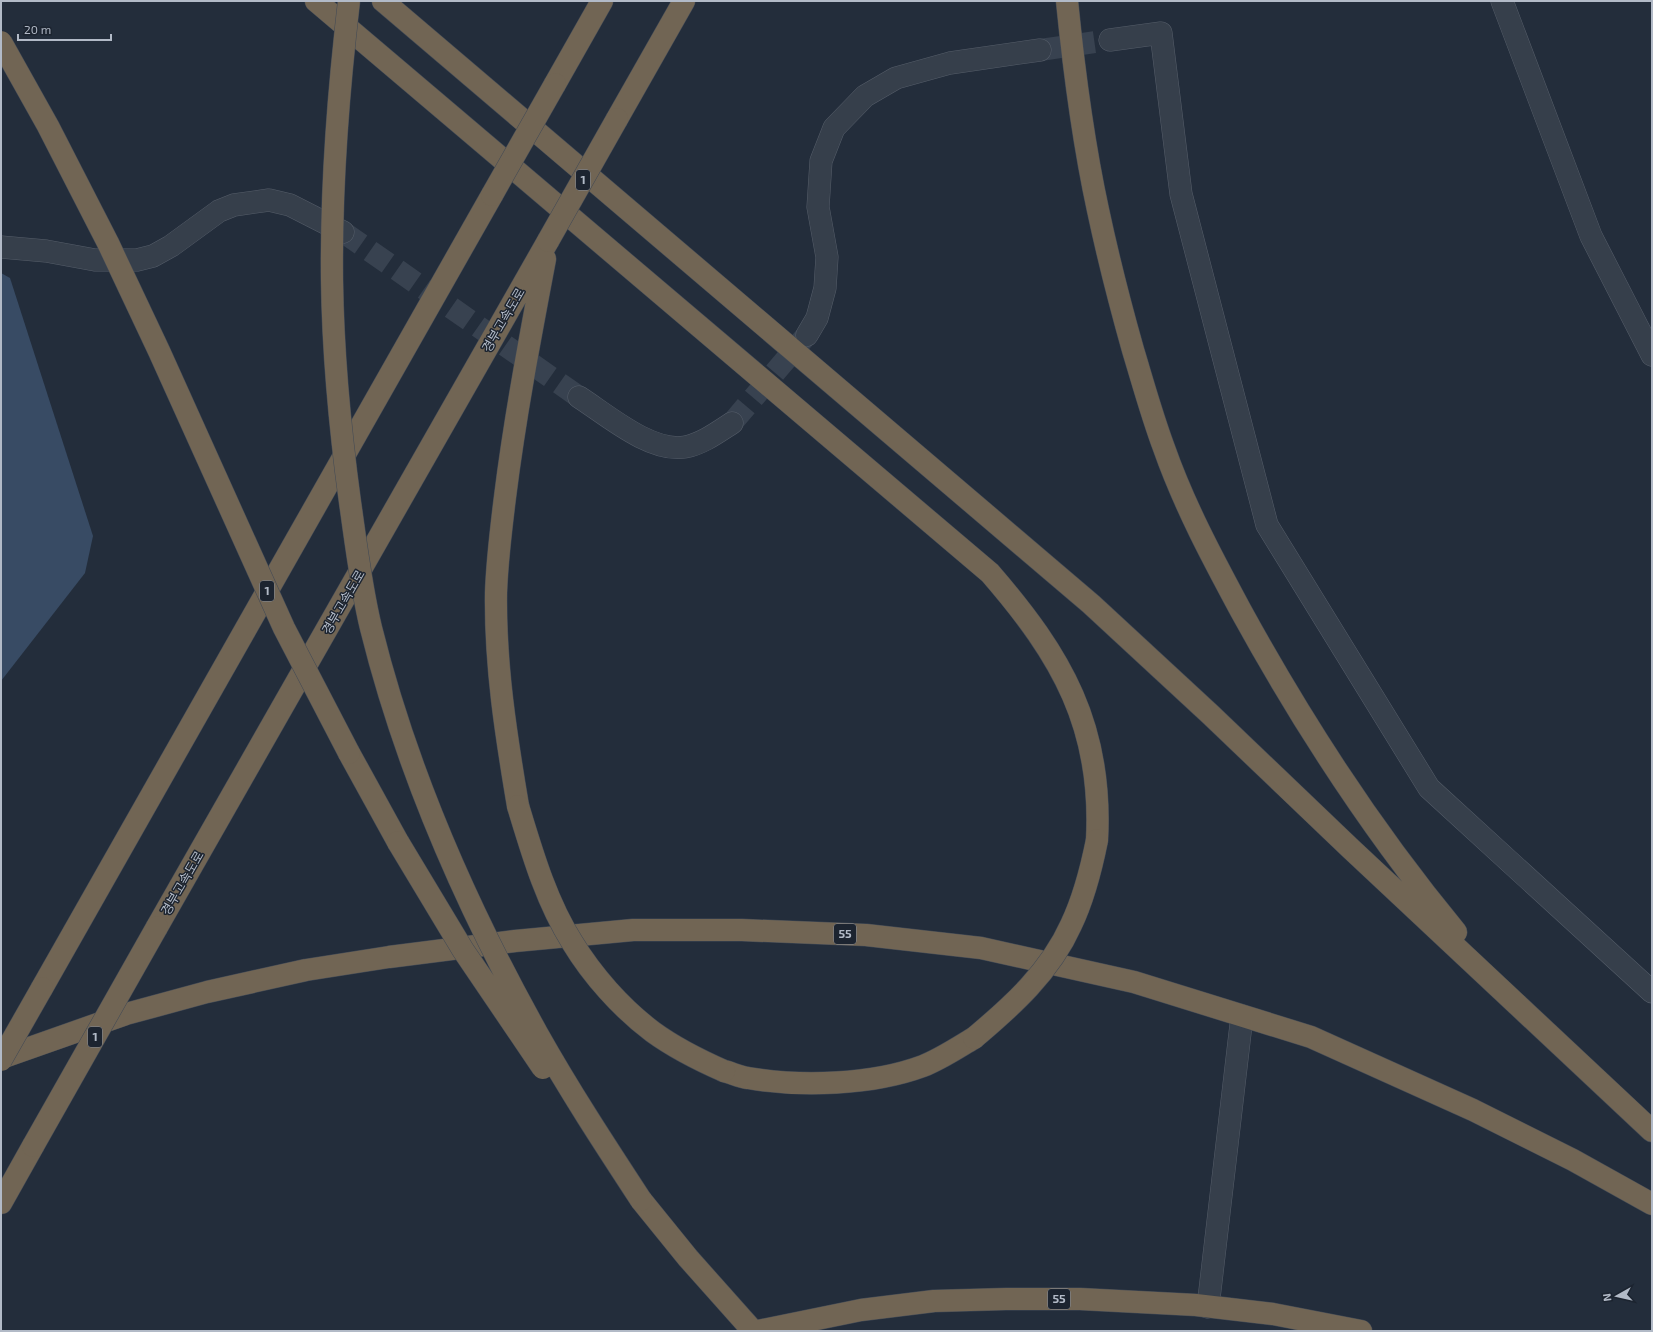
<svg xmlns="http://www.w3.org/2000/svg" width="1653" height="1332" font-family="'Exo 2','Noto Sans KR',sans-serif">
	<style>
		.water { fill: #384b64 }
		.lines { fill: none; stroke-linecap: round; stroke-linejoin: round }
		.minor-tunnel { stroke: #384250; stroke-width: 22; stroke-dasharray: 22 11; stroke-linecap: butt }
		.minor-casing { stroke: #555d69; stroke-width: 23 }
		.highway-casing { stroke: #424a56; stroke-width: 23 }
		.minor { stroke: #363f4b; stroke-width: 22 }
		.highway { stroke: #716554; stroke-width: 22 }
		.highway-bridge-casing { stroke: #424a56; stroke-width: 23; stroke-linecap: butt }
		.highway-bridge { stroke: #716554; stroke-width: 22 }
		.labels { text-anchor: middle; stroke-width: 3; stroke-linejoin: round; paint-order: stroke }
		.shield { fill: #1c2430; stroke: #858d9a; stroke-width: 1 }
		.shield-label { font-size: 12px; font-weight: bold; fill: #b2bac7 }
		.street-label { font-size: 13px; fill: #b2bac7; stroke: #1c2430 }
	</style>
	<rect width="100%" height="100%" fill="#232d3b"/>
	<!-- water -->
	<path class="water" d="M1,273l9,5 83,258 -8,37 -84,108z"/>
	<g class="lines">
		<!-- minor-tunnel -->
		<path class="minor-tunnel" d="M1040,50l70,-10
			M343,232l236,165
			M732,423l73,-86"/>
		<defs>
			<path id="minor" d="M1502,1l89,235 61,119
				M1110,40l51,-7 20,161 86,331 162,263 223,204
				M1,247l45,4 49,9h42l16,-4 18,-10 48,-35 15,-6 35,-5 21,5 53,27
				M807,335l10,-17 8,-30 2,-31 -9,-50 3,-46 13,-33 31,-32 31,-18 54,-15 90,-13
				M579,397c28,18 72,56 106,50 17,-3 33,-15 47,-24
				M1208,1307l34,-291"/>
			<path id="highway" d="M316,1l674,572c72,83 113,154 107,267
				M383,1l708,603 120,111 138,132 303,284
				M1067,1c7,70 16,140 31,209 10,47 22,94 35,140 10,33 19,66 31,98 20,57 49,111 77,163 62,113 133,222 215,321
				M555,84l47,-83
				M617,119l67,-118
				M349,753l49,89
				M518,806c-12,-71 -23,-141 -22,-213 1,-32 5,-64 9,-96 10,-80 25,-159 40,-238
				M157,927l391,-686
				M42,988l450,-793
				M1,1058l125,-44 81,-22 99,-22 83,-13 126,-16 118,-11h109l124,5 115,13 153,34 177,55 162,73 100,50 79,44
				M724,1071c8,2 16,6 24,7 53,9 124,7 175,-12 18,-7 34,-18 51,-28
				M641,1200l47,58 65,73
				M1,1203l32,-57
				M758,1331l103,-21 73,-9 72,-2h74l116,6 77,9 88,17"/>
		</defs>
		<!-- minor casing -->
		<use href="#minor" class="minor-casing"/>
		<!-- highway casing -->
		<use href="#highway" class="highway-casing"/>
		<!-- minor -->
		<use href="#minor" class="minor"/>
		<!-- highway -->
		<use href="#highway" class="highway"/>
		<defs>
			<path id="highway-bridge" d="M349,1c-11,93 -18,186 -17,279 1,74 8,149 18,222 6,42 11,85 21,126 35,141 95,278 166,405 32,57 68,112 104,167
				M1,42l47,84 60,117 51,108 125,277 65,125
				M492,195l63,-111
				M548,241l69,-122
				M518,806c14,46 28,95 54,136 20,33 49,66 81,90 22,16 46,28 71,39
				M398,842l65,108 80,118
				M974,1038c38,-32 76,-66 97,-113 13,-27 20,-55 26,-85
				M1,1060l41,-72
				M33,1146l124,-219"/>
		</defs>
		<!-- highway-bridge casing -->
		<use href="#highway-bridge" class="highway-bridge-casing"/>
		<!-- highway-bridge -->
		<use href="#highway-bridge" class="highway-bridge"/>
	</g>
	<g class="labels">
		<!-- shield labels -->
		<g class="shield">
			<rect x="576" y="170" width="14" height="20" rx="3"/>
			<rect x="260" y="581" width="14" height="20" rx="3"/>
			<rect x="834" y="924" width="22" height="20" rx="3"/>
			<rect x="88" y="1027" width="14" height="20" rx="3"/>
			<rect x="1048" y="1289" width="22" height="20" rx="3"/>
		</g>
		<g class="shield-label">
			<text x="583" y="184">1</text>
			<text x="267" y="595">1</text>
			<text x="845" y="938">55</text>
			<text x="95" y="1041">1</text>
			<text x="1059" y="1303">55</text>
		</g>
		<!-- street labels -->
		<g class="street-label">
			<text transform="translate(503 320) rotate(-60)" y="5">경부고속도로</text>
			<text transform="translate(343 602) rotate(-60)" y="5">경부고속도로</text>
			<text transform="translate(182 883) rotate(-60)" y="5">경부고속도로</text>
		</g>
	</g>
	<!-- border -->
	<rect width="1653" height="1332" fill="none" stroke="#b2bac7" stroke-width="4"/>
	<!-- north arrow -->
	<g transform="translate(1617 1296) rotate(262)" stroke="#1c2430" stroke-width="3" paint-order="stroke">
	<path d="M0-3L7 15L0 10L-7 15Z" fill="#b2bac7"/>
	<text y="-6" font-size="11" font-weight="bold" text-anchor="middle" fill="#b2bac7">N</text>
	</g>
	<!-- scale -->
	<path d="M18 34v6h93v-6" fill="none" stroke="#b2bac7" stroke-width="2"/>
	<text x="24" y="34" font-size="12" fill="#b2bac7" stroke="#1c2430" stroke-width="3" paint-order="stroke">20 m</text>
</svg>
